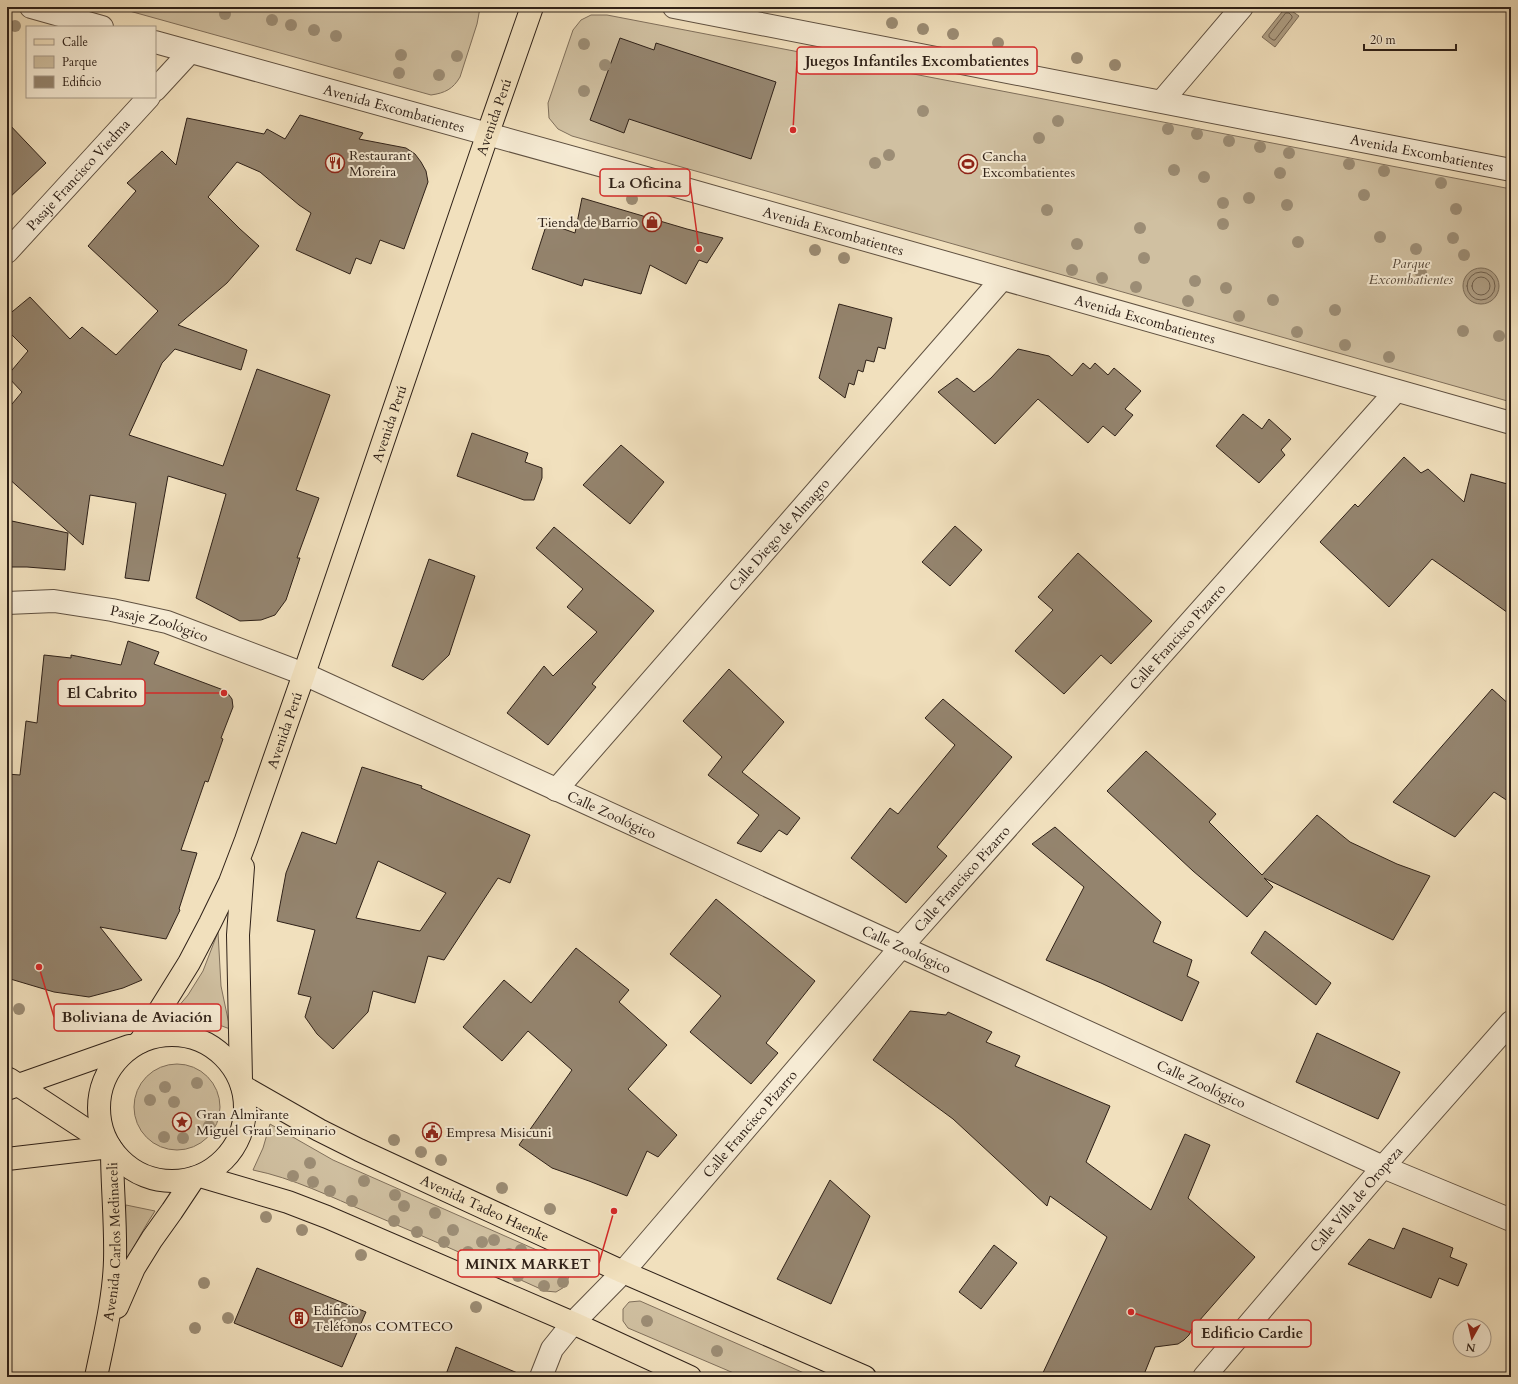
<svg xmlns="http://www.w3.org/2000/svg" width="1518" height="1384" font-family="Cardo,serif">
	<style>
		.green { fill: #d0c0a1; stroke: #80705c }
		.water { fill: #af9f85; stroke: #7c6d59 }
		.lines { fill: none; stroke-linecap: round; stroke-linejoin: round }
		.shore { stroke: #6f604e; stroke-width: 1 }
		.building { fill: #94846e; stroke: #2f2118; fill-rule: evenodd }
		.minor-casing { stroke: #605141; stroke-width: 24 }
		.major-casing { stroke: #2f2118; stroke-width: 24 }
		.minor { stroke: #f6ebd4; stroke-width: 22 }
		.major { stroke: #f1e0bd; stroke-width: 22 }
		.tree { fill: #9c8d75 }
		.labels { text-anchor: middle; stroke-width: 4; stroke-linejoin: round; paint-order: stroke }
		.street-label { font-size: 14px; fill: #2f2118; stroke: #f6ebd4 }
		.poi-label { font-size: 14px; fill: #2f2118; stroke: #f6ebd4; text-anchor: start }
		.park-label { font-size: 14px; font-style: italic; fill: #57493a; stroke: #f6ebd4 }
		.leader { fill: none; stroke: #d62828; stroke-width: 1.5 }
		.callout-dot { fill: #d62828; stroke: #f6ebd4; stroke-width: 1.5 }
		.callout { fill: #f6ebd4; stroke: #d62828; stroke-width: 1.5 }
		.callout-label { font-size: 15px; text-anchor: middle; font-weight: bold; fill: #2f2118 }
	</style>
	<rect width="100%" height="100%" fill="#f1e0bd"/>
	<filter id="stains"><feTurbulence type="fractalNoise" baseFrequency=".005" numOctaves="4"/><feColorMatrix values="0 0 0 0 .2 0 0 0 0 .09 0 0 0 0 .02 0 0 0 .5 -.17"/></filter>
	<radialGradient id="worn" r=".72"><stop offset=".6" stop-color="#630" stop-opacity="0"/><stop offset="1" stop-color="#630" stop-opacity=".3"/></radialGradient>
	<!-- green -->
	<path class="green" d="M115,7h365v1l-3,16 -17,53c-7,12 -15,16 -29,18z
		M591,15h16l904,174v213l-939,-266 -14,-7 -9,-11 -1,-15 25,-73 8,-10z
		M218,932l3,54 9,43 -27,-10 -30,-6 15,-18 15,-24z
		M134 1107a43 43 0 1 1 86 0a43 43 0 1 1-86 0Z
		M270,1124l63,36 224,99 10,6 2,10 -3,11 -10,6 -11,-1c-59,-27 -117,-53 -176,-78 -38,-16 -76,-35 -116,-43l10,-22z
		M126,1205l29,6c-17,26 -30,52 -41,81z
		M640,1301l173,76h-70l-115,-49 -5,-7v-12l6,-7z"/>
	<!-- water -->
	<path class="water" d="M1286,7l13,9 -24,31 -13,-10z
		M1463 286a18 18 0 1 1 36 0a18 18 0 1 1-36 0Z"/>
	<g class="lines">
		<!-- shore -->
		<path class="shore" d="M1286,13h3l3,3v2l-17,22h-2l-4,-3v-2z
			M1467 286a14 14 0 1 1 28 0a14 14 0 1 1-28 0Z
			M1472 286a9 9 0 1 1 18 0a9 9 0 1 1-18 0Z"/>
	</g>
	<!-- building -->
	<path class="building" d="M620,38l34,12 2,-7 120,39 -25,77 -122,-40 -5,14 -34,-13z
		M300,115l63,18 -4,6 47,9 9,6 6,8 5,9 2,11 -24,67 -24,-9 -9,24 -15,-6 -6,16 -54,-24 15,-37 -12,-8 -39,-33 -23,-10 -29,35 32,32 19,17 -32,37 -49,42 69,25 -6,20 -66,-21 -13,14 -33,72 94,31 34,-97 73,26 -34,95 23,8 -22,60h3l-14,42 -11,15 -14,5 -21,1 -44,-23 30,-104 -58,-18 -19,105 -24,-3 11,-75 -46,-8 -7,50 -76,-68v-67l15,-18 -15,-16 21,-25 -21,-21v-14l23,-19 40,42 12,-12 34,28 42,-44 -70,-65 48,-55 -9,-8 35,-32 14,14 11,-47 77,16 3,-5 18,10z
		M7,122l39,41 -39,37z
		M582,198l105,31 36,9 -16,25 -8,-3 -13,24 -36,-19 -9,29 -57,-15 -2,7 -50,-17 15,-46 28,10z
		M839,304l53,14 -7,31 -7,-2 -4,15 -8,-2 -3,12 -5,-2 -4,15 -5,-2 -4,15 -26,-20z
		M1018,349l31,7 23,20 11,-13 7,6 5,-6 13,12 6,-7 27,23 -16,18 8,6 -18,21 -12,-10 -15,17 -50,-44 -43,45 -57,-52 19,-14 17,14 17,-14z
		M1243,414l19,15 7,-10 22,20 -10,11 4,5 -26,28 -43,-37z
		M472,433l56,20 -3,9 17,6v10l-8,22h-10l-67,-24z
		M621,445l43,37 -34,42 -47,-39z
		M1404,457l17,16 7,-4 36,33 7,-28 40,11v130l-79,-56 -43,48 -69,-65 35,-38 3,3z
		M7,520l61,13 -3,37 -38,-3h-20z
		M955,526l27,24 -32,36 -28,-24z
		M554,527l100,84 -62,73 4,3 -48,58 -41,-32 37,-47 9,10 44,-44 -30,-25 16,-18 -47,-41z
		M1078,553l74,68 -41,43 -10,-9 -37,39 -49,-43 38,-41 -15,-13z
		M429,559l46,17 -26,79 -26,25 -31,-14z
		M128,641l31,11 -5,12 72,27 6,8 1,8 -12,31 2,1 -15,43 -3,-1 -24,69 16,3 -18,56 1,1 -14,29 -66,-12 42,53 -19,8 -34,9 -35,-5 -47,-14v-204l13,1 6,-54 11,2 7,-68 27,3v-3l50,10z
		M729,669l55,53 -42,50 58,46 -13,17 -8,-5 -18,22 -24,-9 22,-28 -51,-40 14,-18 -39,-36z
		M1492,689l19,17v97l-17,-11 -39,45 -62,-35z
		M943,699l69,58 -75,90 10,9 -41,47 -55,-45 39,-50 8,6 57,-69 -30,-27z
		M1146,751l70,63 -7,8 53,53 55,-60 33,27 47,22 33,12 -37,64 -129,-62 9,9 -26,30 -54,-46 -86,-80z
		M362,767l60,19 -1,2 109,47 -20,48 -12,-5 -54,82 -16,-4 -13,47 -42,-12 -5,21 -35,37 -16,-15 -12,-17 6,-20 -13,-3 17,-64 -38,-9 9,-48 16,-41 34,12zM378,861l68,32 -26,38 -64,-13z
		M1055,827l106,95 -8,20 39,18 -5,16 12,6 -17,39 -81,-38 -55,-23 38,-73 -52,-43z
		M716,899l99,82 -49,62 12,10 -27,31 -61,-52 31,-36 -51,-42z
		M1265,931l66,52 -15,22 -65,-52z
		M576,948l53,42 -10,12 48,43 -39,44 49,46 -19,22 -11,-6 -20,45 -38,-15 -37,-13 -33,-23 53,-75 -44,-39 -26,30 -39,-34 41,-47 27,23z
		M910,1011l36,4 2,-3 44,20 -6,10 34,14 -5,10 95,40 -24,56 65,48 34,-76 25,11 -22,53 67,59 -63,72 -3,6 -5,5 -6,4 -23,3 -12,30h-102l66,-140 -57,-41 -3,10 -94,-87 -80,-59z
		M1317,1033l83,39 -22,47 -82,-37z
		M830,1180l40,36 -39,88 -54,-25z
		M1403,1228l50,20 -3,9 17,7 -9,22 -19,-8 -8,20 -83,-34 21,-25 25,10z
		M994,1245l23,18 -36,46 -22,-17z
		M257,1268l109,44 -24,55 -108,-44z
		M456,1347l71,30h-82z"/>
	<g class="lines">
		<defs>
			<g id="minor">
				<path d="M31,7l71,20"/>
				<path id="s1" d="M674,7l837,163"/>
				<path id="s2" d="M155,42l524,145 832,236"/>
				<path d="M155,90l35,-38"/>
				<path d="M1162,101l80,-94"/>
				<path id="s3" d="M7,252l142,-155"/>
				<path id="s4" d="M7,603l47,-2 58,9 55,12 137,52 1079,493 128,53"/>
				<path id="s5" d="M556,790l446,-511"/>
				<path id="s6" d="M541,1377l11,-28 21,-26 50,-51 278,-325 495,-556"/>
				<path id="s7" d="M1204,1377l179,-210 128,-145"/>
			</g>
			<g id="major">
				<circle cx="172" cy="1108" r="73"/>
				<path id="s8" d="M140,1042l49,-79 21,-40 20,-41 16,-42 58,-166 184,-541 44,-126"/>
				<path d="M9,1079l99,65"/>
				<path d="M241,1080l-3,-145 5,-68"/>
				<path id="s9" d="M242,1086l77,44 40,20 264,122 242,105"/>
				<path d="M7,1089l122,-43"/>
				<path d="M7,1159l103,-12"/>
				<path d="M200,1176l88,26 39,15 246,106 117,54"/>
				<path d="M117,1307l17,-39 18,-29 20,-28 22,-33"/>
				<path id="s10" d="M96,1377c8,-39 18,-78 19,-117 1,-37 -3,-74 -3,-110"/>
			</g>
		</defs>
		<!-- minor casing -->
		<use href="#minor" class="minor-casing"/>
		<!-- major casing -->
		<use href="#major" class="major-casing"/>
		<!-- minor -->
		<use href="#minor" class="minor"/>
		<!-- major -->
		<use href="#major" class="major"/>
	</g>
	<!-- trees -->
	<g class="tree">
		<circle cx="225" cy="14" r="6"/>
		<circle cx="272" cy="20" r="6"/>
		<circle cx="892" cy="23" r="6"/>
		<circle cx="291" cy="25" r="6"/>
		<circle cx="15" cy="26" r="6"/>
		<circle cx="923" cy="29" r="6"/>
		<circle cx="314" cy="30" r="6"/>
		<circle cx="953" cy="34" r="6"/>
		<circle cx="336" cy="36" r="6"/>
		<circle cx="998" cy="43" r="6"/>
		<circle cx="584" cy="44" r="6"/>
		<circle cx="401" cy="55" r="6"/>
		<circle cx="457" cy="56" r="6"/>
		<circle cx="1077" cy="58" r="6"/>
		<circle cx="605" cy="65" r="6"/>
		<circle cx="1115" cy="65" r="6"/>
		<circle cx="399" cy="73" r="6"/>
		<circle cx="439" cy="75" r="6"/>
		<circle cx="584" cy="91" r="6"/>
		<circle cx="923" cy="111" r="6"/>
		<circle cx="1058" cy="121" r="6"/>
		<circle cx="1168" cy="129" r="6"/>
		<circle cx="1197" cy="134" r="6"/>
		<circle cx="1039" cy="138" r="6"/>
		<circle cx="1229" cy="141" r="6"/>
		<circle cx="1260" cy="147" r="6"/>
		<circle cx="1289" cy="153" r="6"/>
		<circle cx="889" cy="155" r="6"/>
		<circle cx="875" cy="163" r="6"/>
		<circle cx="1349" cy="164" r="6"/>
		<circle cx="1174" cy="170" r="6"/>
		<circle cx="1384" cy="171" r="6"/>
		<circle cx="1280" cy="173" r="6"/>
		<circle cx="1204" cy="177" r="6"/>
		<circle cx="1441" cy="183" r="6"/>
		<circle cx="1364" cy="195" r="6"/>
		<circle cx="1249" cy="198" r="6"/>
		<circle cx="632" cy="199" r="6"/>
		<circle cx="1223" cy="203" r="6"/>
		<circle cx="1287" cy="205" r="6"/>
		<circle cx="1456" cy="209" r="6"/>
		<circle cx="1047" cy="210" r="6"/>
		<circle cx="1223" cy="224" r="6"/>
		<circle cx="1140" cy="228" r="6"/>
		<circle cx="1380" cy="237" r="6"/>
		<circle cx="1453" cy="238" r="6"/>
		<circle cx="1298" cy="242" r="6"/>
		<circle cx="1077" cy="244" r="6"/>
		<circle cx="1416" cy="249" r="6"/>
		<circle cx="815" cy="250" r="6"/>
		<circle cx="1464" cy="255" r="6"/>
		<circle cx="844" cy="258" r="6"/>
		<circle cx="1144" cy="258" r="6"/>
		<circle cx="1072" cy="270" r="6"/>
		<circle cx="1421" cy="273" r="6"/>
		<circle cx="1102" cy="278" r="6"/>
		<circle cx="1195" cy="281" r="6"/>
		<circle cx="1136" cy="287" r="6"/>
		<circle cx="1226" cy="288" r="6"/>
		<circle cx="1273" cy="300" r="6"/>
		<circle cx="1188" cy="301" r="6"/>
		<circle cx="1335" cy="310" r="6"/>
		<circle cx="1239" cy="316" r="6"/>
		<circle cx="1463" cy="331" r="6"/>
		<circle cx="1297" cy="332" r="6"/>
		<circle cx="1499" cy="336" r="6"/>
		<circle cx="1345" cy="345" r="6"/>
		<circle cx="1389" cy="357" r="6"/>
		<circle cx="19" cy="1009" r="6"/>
		<circle cx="197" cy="1083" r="6"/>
		<circle cx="165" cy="1087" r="6"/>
		<circle cx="150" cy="1100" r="6"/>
		<circle cx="174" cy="1102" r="6"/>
		<circle cx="209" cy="1126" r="6"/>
		<circle cx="164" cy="1137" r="6"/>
		<circle cx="183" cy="1138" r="6"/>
		<circle cx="394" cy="1140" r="6"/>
		<circle cx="421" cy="1152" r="6"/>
		<circle cx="441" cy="1160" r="6"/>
		<circle cx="310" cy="1163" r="6"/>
		<circle cx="293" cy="1176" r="6"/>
		<circle cx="364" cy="1181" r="6"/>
		<circle cx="313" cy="1182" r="6"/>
		<circle cx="502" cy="1188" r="6"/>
		<circle cx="330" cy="1191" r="6"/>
		<circle cx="395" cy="1195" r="6"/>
		<circle cx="352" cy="1201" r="6"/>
		<circle cx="404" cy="1206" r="6"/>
		<circle cx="550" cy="1209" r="6"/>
		<circle cx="435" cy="1213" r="6"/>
		<circle cx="266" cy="1217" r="6"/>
		<circle cx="394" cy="1221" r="6"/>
		<circle cx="302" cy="1230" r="6"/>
		<circle cx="453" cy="1230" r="6"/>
		<circle cx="417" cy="1232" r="6"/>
		<circle cx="494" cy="1240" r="6"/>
		<circle cx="444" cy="1242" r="6"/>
		<circle cx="482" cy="1242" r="6"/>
		<circle cx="521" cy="1250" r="6"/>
		<circle cx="468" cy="1252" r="6"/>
		<circle cx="509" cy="1254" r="6"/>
		<circle cx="361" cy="1255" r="6"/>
		<circle cx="518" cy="1276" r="6"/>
		<circle cx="563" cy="1282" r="6"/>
		<circle cx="204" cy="1283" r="6"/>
		<circle cx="544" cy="1286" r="6"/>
		<circle cx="476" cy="1307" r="6"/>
		<circle cx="228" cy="1318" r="6"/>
		<circle cx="647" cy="1321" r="6"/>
		<circle cx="195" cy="1328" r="6"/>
		<circle cx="717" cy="1351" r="6"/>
	</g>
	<!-- icons -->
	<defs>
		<symbol id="restaurant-ring" viewBox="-11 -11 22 22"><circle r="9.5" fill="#f6ebd4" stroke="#8f2418" stroke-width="1.5"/><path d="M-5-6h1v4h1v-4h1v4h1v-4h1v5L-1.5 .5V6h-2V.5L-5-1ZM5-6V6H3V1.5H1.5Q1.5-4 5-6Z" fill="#8f2418"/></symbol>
		<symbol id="stadium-ring" viewBox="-11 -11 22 22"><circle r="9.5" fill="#f6ebd4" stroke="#8f2418" stroke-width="1.5"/><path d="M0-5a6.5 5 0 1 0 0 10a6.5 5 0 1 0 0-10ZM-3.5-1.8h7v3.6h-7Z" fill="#8f2418"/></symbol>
		<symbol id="shop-ring" viewBox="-11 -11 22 22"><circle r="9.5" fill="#f6ebd4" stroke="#8f2418" stroke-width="1.5"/><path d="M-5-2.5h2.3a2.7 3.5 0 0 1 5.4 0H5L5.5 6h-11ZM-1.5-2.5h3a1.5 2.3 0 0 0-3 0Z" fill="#8f2418"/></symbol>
		<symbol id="sight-ring" viewBox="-11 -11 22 22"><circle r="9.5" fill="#f6ebd4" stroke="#8f2418" stroke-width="1.5"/><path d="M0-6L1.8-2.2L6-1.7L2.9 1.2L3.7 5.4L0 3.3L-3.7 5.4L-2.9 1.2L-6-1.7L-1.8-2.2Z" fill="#8f2418"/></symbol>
		<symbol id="civic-ring" viewBox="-11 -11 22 22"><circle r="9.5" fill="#f6ebd4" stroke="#8f2418" stroke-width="1.5"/><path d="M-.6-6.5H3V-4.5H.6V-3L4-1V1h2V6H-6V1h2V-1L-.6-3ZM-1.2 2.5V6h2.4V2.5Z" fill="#8f2418"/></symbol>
		<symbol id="building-ring" viewBox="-11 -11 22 22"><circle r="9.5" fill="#f6ebd4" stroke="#8f2418" stroke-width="1.5"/><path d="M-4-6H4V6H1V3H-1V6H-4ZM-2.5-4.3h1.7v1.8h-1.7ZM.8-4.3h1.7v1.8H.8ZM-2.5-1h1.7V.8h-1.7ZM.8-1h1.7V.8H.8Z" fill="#8f2418"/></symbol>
	</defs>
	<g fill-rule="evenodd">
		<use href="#restaurant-ring" x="324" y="152" width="22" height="22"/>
		<use href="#stadium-ring" x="957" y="153" width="22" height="22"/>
		<use href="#shop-ring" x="641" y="211" width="22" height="22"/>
		<use href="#sight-ring" x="171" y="1111" width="22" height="22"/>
		<use href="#civic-ring" x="421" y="1121" width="22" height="22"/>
		<use href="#building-ring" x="288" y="1307" width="22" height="22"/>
	</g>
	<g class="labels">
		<!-- street labels -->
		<g class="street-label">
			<text dy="5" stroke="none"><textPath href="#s2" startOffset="248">Avenida Excombatientes</textPath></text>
			<text dy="5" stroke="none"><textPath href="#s8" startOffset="993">Avenida Perú</textPath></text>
			<text dy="5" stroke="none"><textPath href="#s1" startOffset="762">Avenida Excombatientes</textPath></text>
			<text dy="5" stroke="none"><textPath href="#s3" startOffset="105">Pasaje Francisco Viedma</textPath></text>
			<text dy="5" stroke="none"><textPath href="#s2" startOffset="704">Avenida Excombatientes</textPath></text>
			<text dy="5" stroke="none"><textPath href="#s2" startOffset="1028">Avenida Excombatientes</textPath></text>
			<text dy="5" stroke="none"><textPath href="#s8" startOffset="669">Avenida Perú</textPath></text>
			<text dy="5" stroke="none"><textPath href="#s5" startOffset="339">Calle Diego de Almagro</textPath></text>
			<text dy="5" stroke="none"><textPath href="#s4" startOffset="155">Pasaje Zoológico</textPath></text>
			<text dy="5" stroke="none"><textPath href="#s6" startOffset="978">Calle Francisco Pizarro</textPath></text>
			<text dy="5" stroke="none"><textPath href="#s8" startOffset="345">Avenida Perú</textPath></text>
			<text dy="5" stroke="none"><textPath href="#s4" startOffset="647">Calle Zoológico</textPath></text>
			<text dy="5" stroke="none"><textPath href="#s6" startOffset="654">Calle Francisco Pizarro</textPath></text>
			<text dy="5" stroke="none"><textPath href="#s4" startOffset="971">Calle Zoológico</textPath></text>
			<text dy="5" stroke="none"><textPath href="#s4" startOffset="1295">Calle Zoológico</textPath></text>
			<text dy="5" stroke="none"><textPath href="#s6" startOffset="330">Calle Francisco Pizarro</textPath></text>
			<text dy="5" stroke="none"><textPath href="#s7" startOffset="234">Calle Villa de Oropeza</textPath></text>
			<text dy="5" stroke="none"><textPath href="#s9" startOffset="272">Avenida Tadeo Haenke</textPath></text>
			<text dy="5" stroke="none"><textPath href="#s10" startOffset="137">Avenida Carlos Medinaceli</textPath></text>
		</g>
		<!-- poi labels -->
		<g class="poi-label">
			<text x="349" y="160">Restaurant<tspan x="349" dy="16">Moreira</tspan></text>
			<text x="982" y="161">Cancha<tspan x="982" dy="16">Excombatientes</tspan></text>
			<text x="638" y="227" text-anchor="end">Tienda de Barrio</text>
			<text x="196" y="1119">Gran Almirante<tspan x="196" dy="16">Miguel Grau Seminario</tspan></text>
			<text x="446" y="1137">Empresa Misicuni</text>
			<text x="313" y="1315">Edificio<tspan x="313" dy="16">Teléfonos COMTECO</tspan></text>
		</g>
		<!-- park labels -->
		<g class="park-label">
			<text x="1411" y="268">Parque<tspan x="1411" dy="16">Excombatientes</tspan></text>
		</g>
	</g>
	<!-- callouts -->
	<path class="leader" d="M793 130L797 61M699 249L690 183M224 693L145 693M39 967L54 1017M614 1211L599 1263M1131 1312L1192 1333"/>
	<g class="callout-dot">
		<circle cx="793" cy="130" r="4"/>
		<circle cx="699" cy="249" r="4"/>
		<circle cx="224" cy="693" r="4"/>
		<circle cx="39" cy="967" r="4"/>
		<circle cx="614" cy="1211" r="4"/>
		<circle cx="1131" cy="1312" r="4"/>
	</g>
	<g class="callout">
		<rect x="797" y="47" width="240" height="27" rx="4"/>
		<rect x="600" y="169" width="90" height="27" rx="4"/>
		<rect x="58" y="679" width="87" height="27" rx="4"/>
		<rect x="54" y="1004" width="167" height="27" rx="4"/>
		<rect x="458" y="1250" width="141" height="27" rx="4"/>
		<rect x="1192" y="1320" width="119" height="27" rx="4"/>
	</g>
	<g class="callout-label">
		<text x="917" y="66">Juegos Infantiles Excombatientes</text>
		<text x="645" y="188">La Oficina</text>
		<text x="102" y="698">El Cabrito</text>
		<text x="137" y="1022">Boliviana de Aviación</text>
		<text x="528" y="1269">MINIX MARKET</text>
		<text x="1252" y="1338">Edificio Cardie</text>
	</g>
	<!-- margin -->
	<rect width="1518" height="1384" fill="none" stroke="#f1e0bd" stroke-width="24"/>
	<rect x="8" y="8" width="1502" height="1368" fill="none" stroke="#2f2118" stroke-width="2"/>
	<rect x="12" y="12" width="1494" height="1360" fill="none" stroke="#2f2118"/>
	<!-- legend -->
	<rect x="26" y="26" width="130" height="72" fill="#f6ebd4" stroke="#a69a89"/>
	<rect x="34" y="39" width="20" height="6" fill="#f1e0bd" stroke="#a69a89"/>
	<text x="62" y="46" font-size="12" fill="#2f2118">Calle</text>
	<rect x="34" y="56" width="20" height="12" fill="#d0c0a1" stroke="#a69a89"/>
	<text x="62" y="66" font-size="12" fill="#2f2118">Parque</text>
	<rect x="34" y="76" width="20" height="12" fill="#94846e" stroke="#a69a89"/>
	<text x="62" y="86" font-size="12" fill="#2f2118">Edificio</text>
	<!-- north arrow -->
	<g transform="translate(1472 1338) rotate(188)"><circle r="19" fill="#f6ebd4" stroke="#a69a89"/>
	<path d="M0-3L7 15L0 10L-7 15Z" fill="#8f2418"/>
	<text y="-6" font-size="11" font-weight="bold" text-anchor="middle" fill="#2f2118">N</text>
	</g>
	<!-- scale -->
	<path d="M1364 44v6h92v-6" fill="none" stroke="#2f2118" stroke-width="2"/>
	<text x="1370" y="44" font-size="12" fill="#2f2118" stroke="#f6ebd4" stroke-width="3" paint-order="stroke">20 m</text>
	<rect width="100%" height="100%" filter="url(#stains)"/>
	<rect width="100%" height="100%" fill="url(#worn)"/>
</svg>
